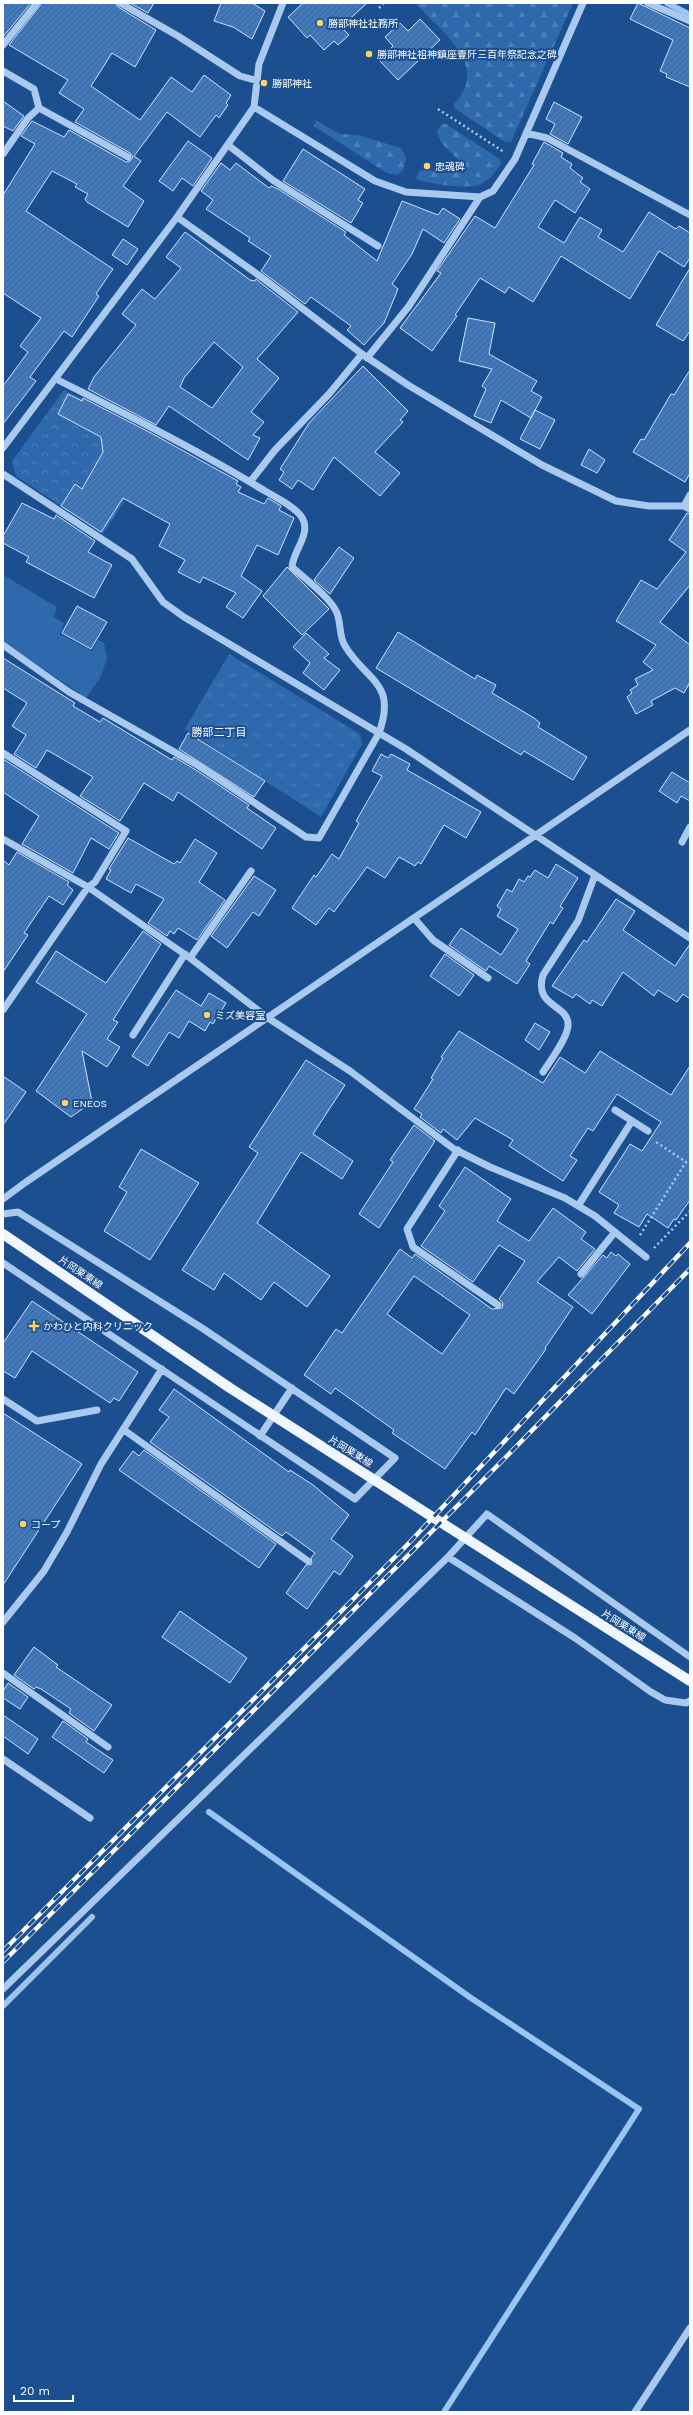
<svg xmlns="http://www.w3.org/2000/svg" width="693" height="2415" font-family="'Work Sans','Noto Sans JP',sans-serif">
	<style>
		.grass { fill: url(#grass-tufts) }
		.forest { fill: url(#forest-firs) }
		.park { fill: url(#park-crowns) }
		.garden { fill: #2e69ad }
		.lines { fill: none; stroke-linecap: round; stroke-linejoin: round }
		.stream { stroke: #9cc4f0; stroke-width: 6 }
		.building { fill: url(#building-hatch); stroke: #cfe3fa; fill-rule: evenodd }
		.path { stroke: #a9c9ee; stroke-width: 2.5; stroke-dasharray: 2 3; stroke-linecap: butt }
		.minor { stroke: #a9c9ee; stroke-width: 7 }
		.major { stroke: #f0f6ff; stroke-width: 10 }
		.rail-casing { stroke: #fff; stroke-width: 4.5 }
		.rail { stroke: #1b4f8f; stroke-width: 3; stroke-dasharray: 9; stroke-linecap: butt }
		.poi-dot { fill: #ffd166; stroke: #1b4f8f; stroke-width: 1.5 }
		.labels { text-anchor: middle; stroke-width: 4; stroke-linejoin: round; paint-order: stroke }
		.poi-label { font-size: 10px; fill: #fff; stroke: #1b4f8f; text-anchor: start }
		.street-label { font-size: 10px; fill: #fff; stroke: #1b4f8f }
		.neighbourhood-label { font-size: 11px; fill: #fff; stroke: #1b4f8f }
	</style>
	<defs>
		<pattern id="grass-tufts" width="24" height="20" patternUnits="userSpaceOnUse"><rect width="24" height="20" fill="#2e69ad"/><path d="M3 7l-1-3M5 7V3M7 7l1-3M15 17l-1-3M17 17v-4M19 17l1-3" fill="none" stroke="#4d80b9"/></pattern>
		<pattern id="forest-firs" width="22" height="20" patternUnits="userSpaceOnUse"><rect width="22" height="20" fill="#2e69ad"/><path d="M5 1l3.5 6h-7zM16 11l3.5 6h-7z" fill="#4d80b9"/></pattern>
		<pattern id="park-crowns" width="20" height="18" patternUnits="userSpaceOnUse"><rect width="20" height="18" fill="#2e69ad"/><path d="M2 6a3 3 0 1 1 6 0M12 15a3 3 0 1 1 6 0" fill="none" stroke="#4d80b9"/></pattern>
		<pattern id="building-hatch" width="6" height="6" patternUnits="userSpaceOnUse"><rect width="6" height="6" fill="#4478b7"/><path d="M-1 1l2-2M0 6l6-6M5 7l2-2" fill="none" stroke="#486282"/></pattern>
	</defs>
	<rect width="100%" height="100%" fill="#1b4f8f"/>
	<!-- grass -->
	<path class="grass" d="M229,654l131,80 2,10 -41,73 -136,-88z"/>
	<!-- forest -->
	<path class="forest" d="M415,3h158l-62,139h-6l-51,-34v-4c37,-38 -13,-73 -39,-101z
		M316,120l23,14 19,1 43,13 5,10 -3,12 -6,5 -12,-3 -71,-46z
		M442,124h4l54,35 1,5c-6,8 -11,16 -20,20 -12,6 -52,0 -65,-5l3,-8c10,-5 42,12 41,-9 -8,-10 -21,-17 -23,-31z"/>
	<!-- park -->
	<path class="park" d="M64,390l101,49 -62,95 -87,-58 -4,-15z"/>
	<!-- garden -->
	<path class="garden" d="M3,575l54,32 -3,10 10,6 -4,11 32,17 6,-11 6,3 3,16 -7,19 -14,20 -83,-57z"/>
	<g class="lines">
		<!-- stream -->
		<path class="stream" d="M667,3l23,12
			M209,1812l262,186 168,111 -195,303
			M3,2006l89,-89"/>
	</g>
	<!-- building -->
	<path class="building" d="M3,3h28l-28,34z
		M42,3h73l3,4 38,23 -21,37 -23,-14 -21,33 49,34 31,-43 21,15 12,-17 27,20 -5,8 2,2 -9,13 -3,-3 -16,22 -33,-25 -33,44 7,5 -18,25 21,15 -16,26 -41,-25 -2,-3 3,-5 -13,-7 2,-3 -25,-13 -26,40 87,58 -17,25 3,2 -27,41 -8,-6 -34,46 6,4 -33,43v-38l25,-34 -8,-6 21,-28 -38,-25v-98l32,-51 -14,-8 11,-15 32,16 5,-7 57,32 4,-1 3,-4 -3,-4 -55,-31 9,-13 -25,-16 9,-13 -59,-35z
		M130,3h24l-6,10z
		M221,3h31l13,8 -13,28 -19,-12 -19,-6z
		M303,3h64l-26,24 8,8 -11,10 -4,-4 -10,9 -14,-15 -3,3 -19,-21z
		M638,3l52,25v59l-24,-10 1,-3 -7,-3 13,-31 -43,-21z
		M420,19l20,21 -42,40 -19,-20 14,-14 -8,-9 15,-14 8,8z
		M3,101l21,15 -11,15 -10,-5z
		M554,102l28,15 -14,27 -18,-10 5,-10 -9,-5z
		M188,141l24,17 -19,28 -11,-8 -9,13 -14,-10z
		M544,142l19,11 -2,4 11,7 -2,4 13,10 -3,4 10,7 -15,24 -20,-13 -17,27 26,16 16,-26 22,13 -4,7 25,15 26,-40 27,17 3,-3 11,7v25l-6,9 -25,-16 -29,48 -69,-43 -28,46 -24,-15 -4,6 -25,-15 -25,37 2,1 -25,35 -32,-23 41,-55 -4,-2 38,-55 20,12 39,-63 -2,-1z
		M303,149l62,40 -7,11 5,3 -12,20 -68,-42z
		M221,163l9,7 6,-7 33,25 2,-2 7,3 68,43 -2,3 33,26 25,-60 36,14 5,-7 17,11 -16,24 -21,-14 -11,25 -20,30 6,5 -14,34 -20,22 -17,-15 4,-4 -40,-29 -6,7 -44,-33 10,-15 -23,-15 2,-3 -44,-29 7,-9 -12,-9z
		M185,232l65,48 5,1 1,-2 42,33 -41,47 22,19 -28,34 13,10 -11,13 7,3 -12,22 -79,-54 -13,19 -68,-36 6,-12 42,-52 -14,-11 20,-25 13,10 26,-31 -15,-11zM214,342l29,25 -31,41 -32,-21 4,-9z
		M123,239l15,10 -11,16 -15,-10z
		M690,268v63l-7,10 -27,-16z
		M468,318l27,5 -6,31 48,27 -6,10 11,6 -11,21 -30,-18 -10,23 -17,-7 12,-27 -4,-3 10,-17 -33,-8z
		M363,366l45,45 -8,9 3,2 -28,30 25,21 -20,23 -46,-39 -21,33 -15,-10 -6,9 -13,-9 5,-8 -4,-3 29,-46z
		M690,370v103l-5,9 -52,-30 8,-13 3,1 27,-46 3,1z
		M68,394l14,7 1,-3 68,35 87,48 -2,3 5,3 -3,5 26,12 4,-6 13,8 -2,4 15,8 -16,37 -21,-10 -16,31 21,15 -19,27 -17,-11 10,-14 -33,-16 -3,6 -22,-11 7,-12 -26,-14 11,-22 -47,-26 -22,34 -40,-26 14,-22 7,5 21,-37 -2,-15 -43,-23z
		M535,410l20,10 -15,29 -20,-10z
		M589,449l16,11 -8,13 -16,-8z
		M22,503l32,16 2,-4 39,26 -7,11 24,13 -18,33 -68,-36 3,-5 -26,-14v-7z
		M687,513l3,1v71l-30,37 30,23v37l-6,11 -9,-5 -24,13 2,4 -17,9 -9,-17 5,-4 -2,-3 8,-5 -3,-6 18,-9 -10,-8 13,-17 -40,-24 25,-41 16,9 29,-37 -17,-12z
		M339,547l15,11 -24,36 -16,-14z
		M287,567l42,42 -27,26 -39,-39z
		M77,606l30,16 -16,27 -29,-16z
		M398,632l77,47 2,-4 19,10 -4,8 42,25 6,5 -2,4 49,30 -14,23 -49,-29 -3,4 -145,-87z
		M306,633l23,21 -5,4 16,12 -16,20 -21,-17 7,-10 -17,-16z
		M3,658l72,45 -2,3 27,16 3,-4 69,42 2,-3 22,13 53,35 -2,3 29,20 -14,21 -84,-57 -5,9 -29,-18 -24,38 -40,-25 13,-19 -46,-27 -11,18 -22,-14 12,-19 -14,-9 15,-23 -24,-15z
		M188,733l77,48 -11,16 -75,-48z
		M381,754l7,4 3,-4 19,10 -3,6 74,42 -15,26 -22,-13 -23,39 -3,-2 -3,4 -16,-9 -14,21 -18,-11 -33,45 -5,-4 -13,17 -24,-17 22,-33 2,2 16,-23 7,5 20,-36 -3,-2 26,-45 -10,-5z
		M3,759l116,74 -10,16 -18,-11 -18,35 -51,-29 17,-28 -36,-24z
		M672,772l18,11v18l-9,-5 -4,7 -18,-12z
		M128,838l46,26 3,-3 3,2 15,-24 22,14 -18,29 26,18 -28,40 -19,-12 -4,6 -4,-3 -3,5 -19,-13 16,-24 -28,-15 -5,9 -25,-14 5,-9 -2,-1z
		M17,852l52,30 -2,3 6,5 -10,15 -14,-9 -25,37 4,2 -25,37v-112l6,5z
		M556,864l22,14 -18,28 3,2 -10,16 -3,-2 -24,39 4,3 -13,20 -28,-18 -3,5 -37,-26 12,-17 40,27 17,-26 -21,-13 4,-7 -4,-3 10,-17 5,3 7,-13 5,3 4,-6 2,1 5,-7 13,8z
		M254,876l22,14 -17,26 -6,-4 -26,36 -16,-12z
		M616,899l19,12 -12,19 52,36 15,-22v55l-7,-5 -6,8 -19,-12 -4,6 -31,-24 -21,34 -10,-6 -2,4 -14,-10 -3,4 -21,-12 32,-46 3,2z
		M143,931l18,13 -48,76 5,2 -11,17 13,8 -13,20 -25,-16 10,51 -21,15 -35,-26 51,-77 -51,-32 20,-31 50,32z
		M445,954l29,21 -15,21 -29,-20z
		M176,990l25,16 8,-13 17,10 -13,21 -3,-2 -5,9 -16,-10 -10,17 -10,-6 -21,34 -16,-10z
		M535,1023l15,9 -11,18 -14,-10z
		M459,1031l84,52 17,-26 25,16 15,-22 71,44 19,-29v134l-14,20 -2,-1 -6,9 -21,-14 -8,13 -25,-14 5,-8 -20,-13 31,-48 12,7 19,-29 -44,-28 -24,37 -5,-3 -18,28 7,4 -14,21 -54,-35 4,-6 -38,-22 -18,22 -14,-11 -2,4 -21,-16 2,-3 -8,-5 19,-30 -2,-1 12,-20 -2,-1z
		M306,1060l39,25 -32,49 40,27 -11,18 -41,-27 -44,71 73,53 -23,31 -33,-25 -13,18 -37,-27 -10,17 -32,-20 76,-117 -9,-6z
		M3,1076l23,16 -23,33z
		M414,1125l21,16 -56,87 -20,-14 34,-52 -3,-2z
		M141,1149l58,34 -49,77 -46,-29 23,-39 -8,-5z
		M465,1167l46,32 -14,22 32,20 24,-33 33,24 -5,7 14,10 -18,22 -18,-14 -22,25 36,25 -28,41 1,1 -32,45 -8,-6 -31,47 -3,-3 -27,37 -53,-36 2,-3 -59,-42 -4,6 -27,-19 32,-46 6,4 58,-84 12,9 3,-4 77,55 10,-1 1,-5 -4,-4 26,-38 -26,-16 -26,37 -52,-36 24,-35 -6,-5zM414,1276l56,39 -28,39 -55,-40z
		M611,1252l5,4 2,-2 12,10 -38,50 -24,-19 35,-40 4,3z
		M32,1301l106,71 -19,29 -5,-3 -4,5 -78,-52 -17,27 -12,-7v-28z
		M174,1389l115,83 1,-2 23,15 36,30 -18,24 22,17 -13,19 -6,-4 -27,38 -21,-16 20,-28 6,-1 -1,-6 4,-5 -29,-21 -4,4 -132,-94 19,-25 -10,-7z
		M3,1413l79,51 -79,121z
		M144,1450l132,94 -17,24 -140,-98 14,-19 6,5z
		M180,1611l67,47 -17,25 -68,-46z
		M34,1647l24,18 -2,2 56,38 -18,26 -25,-18 2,-4 -30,-20 -5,-2 -2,2 -20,-14z
		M8,1683l20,14 -8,12 -17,-11v-7z
		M3,1715l35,24 -10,15 -25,-18z
		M63,1721l25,18 -2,3 27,18 -9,13 -52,-36z"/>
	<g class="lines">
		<!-- path -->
		<path class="path" d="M379,8l5,-5
			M438,109l66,43
			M640,1235l46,-73 -30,-20
			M654,1248l36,-37"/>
		<!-- minor -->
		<path class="minor" d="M120,3l58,33 62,40 18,5
			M648,3l42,18
			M3,45l34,-42
			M3,71l31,18 5,19 -11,10 -25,36
			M254,107l121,74 31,11 74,5 13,-6 22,-32 68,-156
			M39,108l89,49
			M526,133l21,5 143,77
			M228,145l46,36 104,65
			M177,217l87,62 98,75 46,31 134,80 74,36 33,5h35l6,3
			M367,358l42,-52 71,-109
			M3,448l174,-231 77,-110 5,-43 24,-61
			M3,474l129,85 31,43 21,15 222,132 284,189
			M250,482l25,-32 54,-56 33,-40
			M684,506l6,-11
			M3,645l66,47 130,74 107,71 13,1 60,-105c18,-51 -12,-51 -34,-87 -6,-9 -4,-23 -8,-33 -6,-15 -33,-35 -45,-46 1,-17 21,-34 9,-51 -9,-12 -34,-23 -46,-31 -65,-39 -132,-72 -199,-106
			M3,753l123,78 -31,51 -7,5 -85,123
			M3,839l85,48 102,71 78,60 82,53 104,78 36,18 75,31 30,18 51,41
			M682,842l8,-15
			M414,918l19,22 55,38
			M190,958l61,-87
			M133,1035l52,-81
			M543,1072c7,-11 24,-33 25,-46 2,-22 -35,-18 -25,-51l35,-54 17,-46
			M615,1110l33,21
			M458,1150l-51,79 6,18 85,58
			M3,1199l23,-17 664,-452
			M578,1206l54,-85
			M3,1214l15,-2 184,116 193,130 -40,41 -352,-236
			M581,1274l34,-42
			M3,1399l34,22 60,-11
			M124,1430l184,131
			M260,1436l32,-48
			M448,1557l127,81 76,54 14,8 21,3 4,-2
			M3,1622l41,-51 23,-39 34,-68 61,-95
			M3,1673l105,74
			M3,1759l87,59
			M3,1989l445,-432 39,-43 203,143
			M635,2412l55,-84"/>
		<!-- major -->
		<path class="major" d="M3,1234l227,154 460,293"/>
		<defs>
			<path id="rail" d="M3,1951l406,-408 281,-300
				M3,1962l504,-506 183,-187"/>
		</defs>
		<!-- rail casing -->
		<use href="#rail" class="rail-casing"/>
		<!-- rail -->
		<use href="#rail" class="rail"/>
	</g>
	<!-- markers -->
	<g class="poi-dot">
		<circle cx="320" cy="23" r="4"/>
		<circle cx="369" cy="54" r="4"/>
		<circle cx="264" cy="83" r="4"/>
		<circle cx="427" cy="166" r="4"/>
		<circle cx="207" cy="1015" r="4"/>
		<circle cx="65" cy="1103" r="4"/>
		<path d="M32 1320h4v4h4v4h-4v4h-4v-4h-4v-4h4z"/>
		<circle cx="23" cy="1524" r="4"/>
	</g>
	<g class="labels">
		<!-- poi labels -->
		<g class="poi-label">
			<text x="328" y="27">勝部神社社務所</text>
			<text x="377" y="58">勝部神社祖神鎮座壹阡三百年祭記念之碑</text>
			<text x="272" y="87">勝部神社</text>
			<text x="435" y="170">忠魂碑</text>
			<text x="215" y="1019">ミズ美容室</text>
			<text x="73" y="1107">ENEOS</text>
			<text x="43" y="1330">かわひと内科クリニック</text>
			<text x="31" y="1528">コープ</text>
		</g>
		<!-- street labels -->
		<g class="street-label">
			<text transform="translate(81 1272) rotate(34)" y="4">片岡栗東線</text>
			<text transform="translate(351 1451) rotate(32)" y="4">片岡栗東線</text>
			<text transform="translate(624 1625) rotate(32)" y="4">片岡栗東線</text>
		</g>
		<!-- neighbourhood labels -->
		<g class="neighbourhood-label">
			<text x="219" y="736">勝部二丁目</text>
		</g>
	</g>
	<!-- border -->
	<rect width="693" height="2415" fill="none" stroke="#ffffff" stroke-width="8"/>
	<!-- scale -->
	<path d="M14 2395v6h59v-6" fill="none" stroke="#ffffff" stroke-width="2"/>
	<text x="20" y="2395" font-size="12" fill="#ffffff" stroke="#1b4f8f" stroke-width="3" paint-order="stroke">20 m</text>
</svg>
